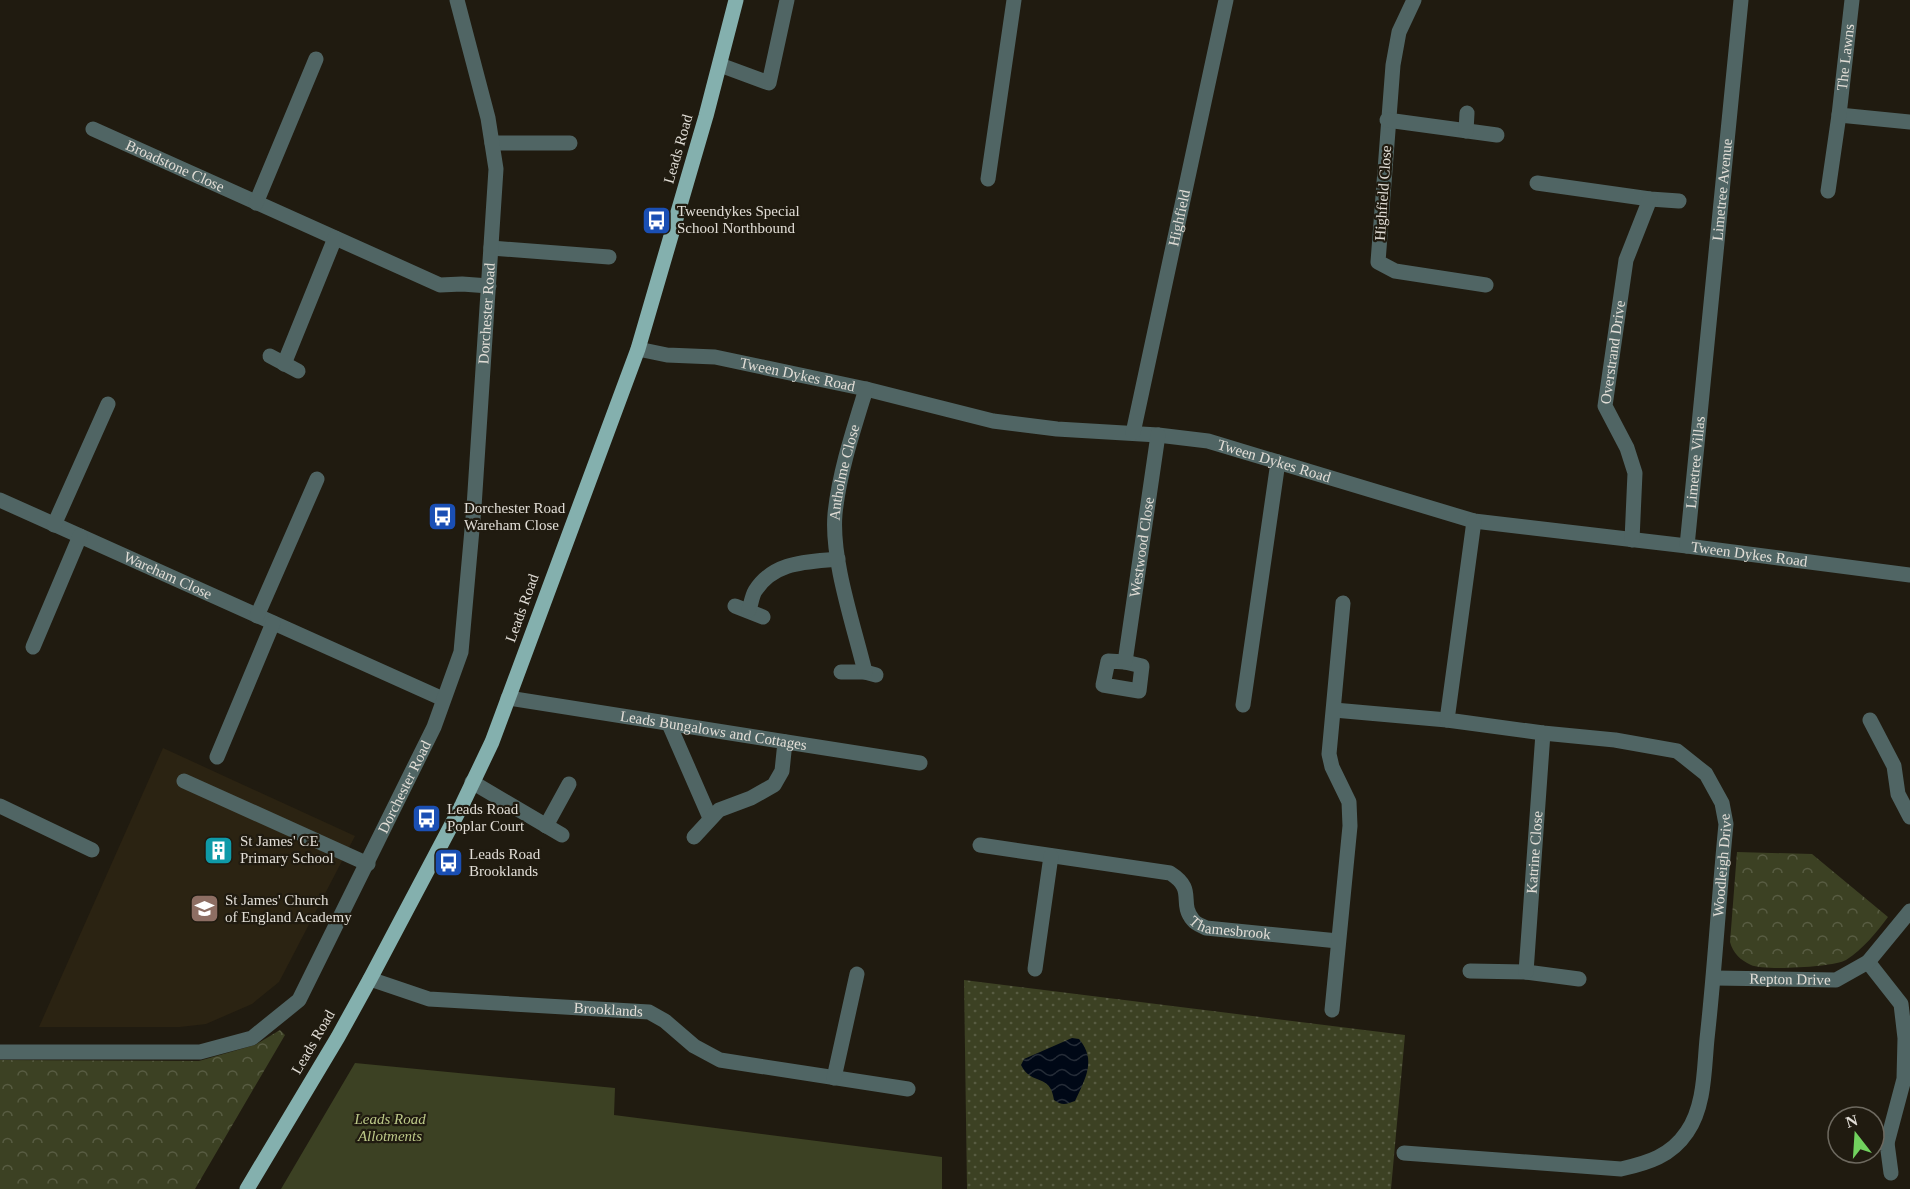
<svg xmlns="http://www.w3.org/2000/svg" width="1910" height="1189" font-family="'Times New Roman',serif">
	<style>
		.built { fill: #2b2312 }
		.grass { fill: url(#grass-dots) }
		.park { fill: url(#park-crowns) }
		.garden { fill: #3c4123 }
		.water { fill: url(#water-waves) }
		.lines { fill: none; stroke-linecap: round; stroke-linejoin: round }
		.minor { stroke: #506564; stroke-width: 15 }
		.major { stroke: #84b0ae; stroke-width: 15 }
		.labels { text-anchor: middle; stroke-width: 4.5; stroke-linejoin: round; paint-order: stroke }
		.street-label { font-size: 15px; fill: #e1ddd6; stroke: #201b10 }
		.poi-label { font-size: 15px; fill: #e1ddd6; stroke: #201b10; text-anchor: start }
		.park-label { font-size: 15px; font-style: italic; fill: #bcc888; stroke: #201b10 }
	</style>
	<defs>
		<pattern id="grass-dots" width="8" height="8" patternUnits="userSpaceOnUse" patternTransform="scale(1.5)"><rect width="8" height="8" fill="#3c4123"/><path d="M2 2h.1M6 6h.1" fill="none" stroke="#585c42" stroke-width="1.8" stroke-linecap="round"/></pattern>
		<pattern id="park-crowns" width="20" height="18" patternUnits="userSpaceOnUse" patternTransform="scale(1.5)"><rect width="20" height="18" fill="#3c4123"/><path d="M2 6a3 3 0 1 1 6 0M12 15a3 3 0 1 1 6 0" fill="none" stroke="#585c42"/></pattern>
		<pattern id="water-waves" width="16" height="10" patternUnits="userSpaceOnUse" patternTransform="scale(1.5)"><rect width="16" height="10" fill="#000816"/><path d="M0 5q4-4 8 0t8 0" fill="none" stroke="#252c37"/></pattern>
	</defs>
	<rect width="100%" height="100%" fill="#201b10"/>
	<!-- built -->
	<path class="built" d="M163,748l192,88 -76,146 -27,22 -46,20 -26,3h-141z"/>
	<!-- grass -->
	<path class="grass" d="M964,980l441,55 -14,154h-424z"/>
	<!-- park -->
	<path class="park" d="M1737,852l75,2 76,63c-12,16 -25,32 -42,43 -12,7 -83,11 -95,5 -11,-5 -18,-12 -21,-23z
		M280,1030l5,5 -90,154h-195v-129l199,1 56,-16z"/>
	<!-- garden -->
	<path class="garden" d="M355,1063l260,25 -1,27 328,42v32h-661z"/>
	<!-- water -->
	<path class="water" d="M1072,1038l7,1c18,21 6,40 -4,62 -8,3 -13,5 -21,-1 -4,-28 -22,-13 -33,-35l3,-6z"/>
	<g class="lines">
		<!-- minor -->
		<g class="minor">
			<path d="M1414,0l-15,32 -6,33 -15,197 17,9 91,14"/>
			<path d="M720,65l49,18 18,-83"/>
			<path d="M1839,115l71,7"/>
			<path d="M1387,120l110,15"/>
			<path id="s1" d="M93,129l347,156 22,-1 27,2"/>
			<path d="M1466,131l1,-18"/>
			<path d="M492,143h78"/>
			<path d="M988,179l26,-179"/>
			<path d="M1537,183l113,16 29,2"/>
			<path id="s2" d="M1828,191l11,-76 13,-115"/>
			<path d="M256,203l60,-144"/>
			<path d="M491,248l118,9"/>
			<path id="s3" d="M638,349l29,6 48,2 151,32 127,32 64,8 101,6 50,6 266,80 213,25 223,29"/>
			<path d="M270,356l28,15"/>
			<path d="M284,364l51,-126"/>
			<path id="s4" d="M1133,433l93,-433"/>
			<path id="s5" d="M0,500l443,199"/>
			<path d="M54,525l54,-121"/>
			<path id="s6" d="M1632,540l3,-67 -8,-25 -22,-42 21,-146 24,-61"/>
			<path id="s7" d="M1687,546l54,-546"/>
			<path d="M735,606l28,11"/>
			<path d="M749,610c2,-6 3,-14 6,-19 19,-30 52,-29 83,-32"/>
			<path d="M257,616l60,-137"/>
			<path d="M33,647l47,-111"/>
			<path d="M1108,661l17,1 17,4 -3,25 -36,-6z"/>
			<path id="s8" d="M1125,662l33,-227"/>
			<path d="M841,672h24l11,3"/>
			<path id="s9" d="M865,672c-11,-46 -34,-112 -30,-158 4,-41 19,-86 31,-125"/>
			<path id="s10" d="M508,698l412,65"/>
			<path d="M1243,705l35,-243"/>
			<path d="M1334,710l113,10"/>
			<path d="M1870,720l24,46 4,28 12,23"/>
			<path d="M669,724l41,94"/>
			<path d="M217,757l56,-134"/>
			<path d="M184,781l184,83"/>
			<path d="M472,782l90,53"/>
			<path d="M0,806l92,44"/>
			<path d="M546,826l23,-42"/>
			<path d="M694,837l25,-27 32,-12 23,-13 8,-14 3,-29"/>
			<path id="s11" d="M980,845l190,28c27,17 8,29 23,47 3,4 9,6 13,8l132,13"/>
			<path d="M1868,962l33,42 4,34 -1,41 -17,64"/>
			<path d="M1035,969l16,-113"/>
			<path d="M1470,971l56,1 53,7"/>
			<path id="s12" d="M1526,972l17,-239"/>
			<path id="s13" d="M1714,978l122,2 32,-18 42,-51"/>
			<path id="s14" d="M370,979l59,20 220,13 16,9 29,25 26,14 188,29"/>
			<path d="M1332,1010l18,-184 -1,-24 -17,-35 -3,-13 14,-151"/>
			<path id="s15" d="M0,1052h200l52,-14 47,-38 135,-273 27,-75 13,-145 22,-338 -8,-51 -31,-118"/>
			<path d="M834,1078l23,-104"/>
			<path d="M1874,1142l13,1 4,30"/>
			<path id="s16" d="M1404,1153l217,16c27,-6 50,-13 66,-37 18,-26 17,-63 20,-93 8,-72 12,-144 19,-215l-4,-21 -16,-29 -29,-23 -62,-11 -72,-7 -96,-13 27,-199"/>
		</g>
		<!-- major -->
		<path class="major" d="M247,1189l91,-152 32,-58 92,-174 30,-63 146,-393 68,-233 30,-116"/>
	</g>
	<!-- icons -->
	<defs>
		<symbol id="bus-square" viewBox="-11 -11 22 22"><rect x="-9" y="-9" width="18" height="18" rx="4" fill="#1a4fb4" stroke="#201b10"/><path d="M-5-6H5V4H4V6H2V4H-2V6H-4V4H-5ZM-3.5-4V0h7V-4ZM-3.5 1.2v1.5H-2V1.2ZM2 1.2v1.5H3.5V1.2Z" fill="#fff"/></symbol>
		<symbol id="building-square" viewBox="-11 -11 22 22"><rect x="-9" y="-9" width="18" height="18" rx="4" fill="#0f9aa8" stroke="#201b10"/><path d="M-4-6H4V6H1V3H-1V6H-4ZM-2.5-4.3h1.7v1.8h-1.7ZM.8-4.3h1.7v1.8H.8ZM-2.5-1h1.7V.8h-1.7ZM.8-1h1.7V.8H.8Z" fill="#fff"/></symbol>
		<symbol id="school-square" viewBox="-11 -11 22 22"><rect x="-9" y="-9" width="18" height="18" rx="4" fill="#8d6e63" stroke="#201b10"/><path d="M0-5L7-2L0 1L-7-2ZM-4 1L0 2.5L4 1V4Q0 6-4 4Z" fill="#fff"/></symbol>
	</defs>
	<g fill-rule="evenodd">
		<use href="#bus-square" x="640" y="204" width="33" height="33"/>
		<use href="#bus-square" x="426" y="500" width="33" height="33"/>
		<use href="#bus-square" x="410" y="802" width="33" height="33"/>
		<use href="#building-square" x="202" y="834" width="33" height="33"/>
		<use href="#bus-square" x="432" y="846" width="33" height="33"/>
		<use href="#school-square" x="188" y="892" width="33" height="33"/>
	</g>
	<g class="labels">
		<!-- street labels -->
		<g class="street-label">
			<text dy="5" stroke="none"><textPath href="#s2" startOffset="135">The Lawns</textPath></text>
			<text transform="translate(678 149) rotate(-74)" y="5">Leads Road</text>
			<text dy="5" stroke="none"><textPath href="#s1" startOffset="90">Broadstone Close</textPath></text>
			<text dy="5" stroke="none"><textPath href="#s7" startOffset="358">Limetree Avenue</textPath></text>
			<text transform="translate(1383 193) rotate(-86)" y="5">Highfield Close</text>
			<text dy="5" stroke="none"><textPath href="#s4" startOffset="220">Highfield</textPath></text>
			<text dy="5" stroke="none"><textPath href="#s15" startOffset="1038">Dorchester Road</textPath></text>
			<text dy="5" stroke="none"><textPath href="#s6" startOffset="195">Overstrand Drive</textPath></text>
			<text dy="5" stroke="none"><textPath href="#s3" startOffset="162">Tween Dykes Road</textPath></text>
			<text dy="5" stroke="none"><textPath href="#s3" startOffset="648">Tween Dykes Road</textPath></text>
			<text dy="5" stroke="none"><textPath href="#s7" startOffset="84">Limetree Villas</textPath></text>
			<text dy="5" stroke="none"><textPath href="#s9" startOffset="204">Antholme Close</textPath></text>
			<text dy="5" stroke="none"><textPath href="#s8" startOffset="116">Westwood Close</textPath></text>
			<text dy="5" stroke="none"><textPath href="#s3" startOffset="1134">Tween Dykes Road</textPath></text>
			<text dy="5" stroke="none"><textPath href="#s5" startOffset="184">Wareham Close</textPath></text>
			<text transform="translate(522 608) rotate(-70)" y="5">Leads Road</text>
			<text dy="5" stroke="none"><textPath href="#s10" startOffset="208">Leads Bungalows and Cottages</textPath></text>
			<text dy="5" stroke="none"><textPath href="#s15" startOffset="552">Dorchester Road</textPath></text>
			<text dy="5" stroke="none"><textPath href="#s12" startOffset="120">Katrine Close</textPath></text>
			<text dy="5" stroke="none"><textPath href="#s16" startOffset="566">Woodleigh Drive</textPath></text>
			<text dy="5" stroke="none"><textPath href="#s11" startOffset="286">Thamesbrook</textPath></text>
			<text dy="5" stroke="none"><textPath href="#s13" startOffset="76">Repton Drive</textPath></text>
			<text dy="5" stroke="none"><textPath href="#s14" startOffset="242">Brooklands</textPath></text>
			<text transform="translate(313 1042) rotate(-60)" y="5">Leads Road</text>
		</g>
		<!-- poi labels -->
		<g class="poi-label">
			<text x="677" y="216">Tweendykes Special<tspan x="677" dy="17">School Northbound</tspan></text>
			<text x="464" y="513">Dorchester Road<tspan x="464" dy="17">Wareham Close</tspan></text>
			<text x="447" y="814">Leads Road<tspan x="447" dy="17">Poplar Court</tspan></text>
			<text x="240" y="846">St James' CE<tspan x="240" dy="17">Primary School</tspan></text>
			<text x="469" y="859">Leads Road<tspan x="469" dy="17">Brooklands</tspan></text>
			<text x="225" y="905">St James' Church<tspan x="225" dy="17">of England Academy</tspan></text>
		</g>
		<!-- park labels -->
		<g class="park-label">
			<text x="390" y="1124">Leads Road<tspan x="390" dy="17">Allotments</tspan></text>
		</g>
	</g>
	<!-- north arrow -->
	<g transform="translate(1856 1135) rotate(343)"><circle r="28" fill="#201b10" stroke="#6d695f" stroke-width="1.5"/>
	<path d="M0-4.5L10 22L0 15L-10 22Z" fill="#71d25e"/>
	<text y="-9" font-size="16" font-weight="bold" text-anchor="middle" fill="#e1ddd6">N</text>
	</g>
</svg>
